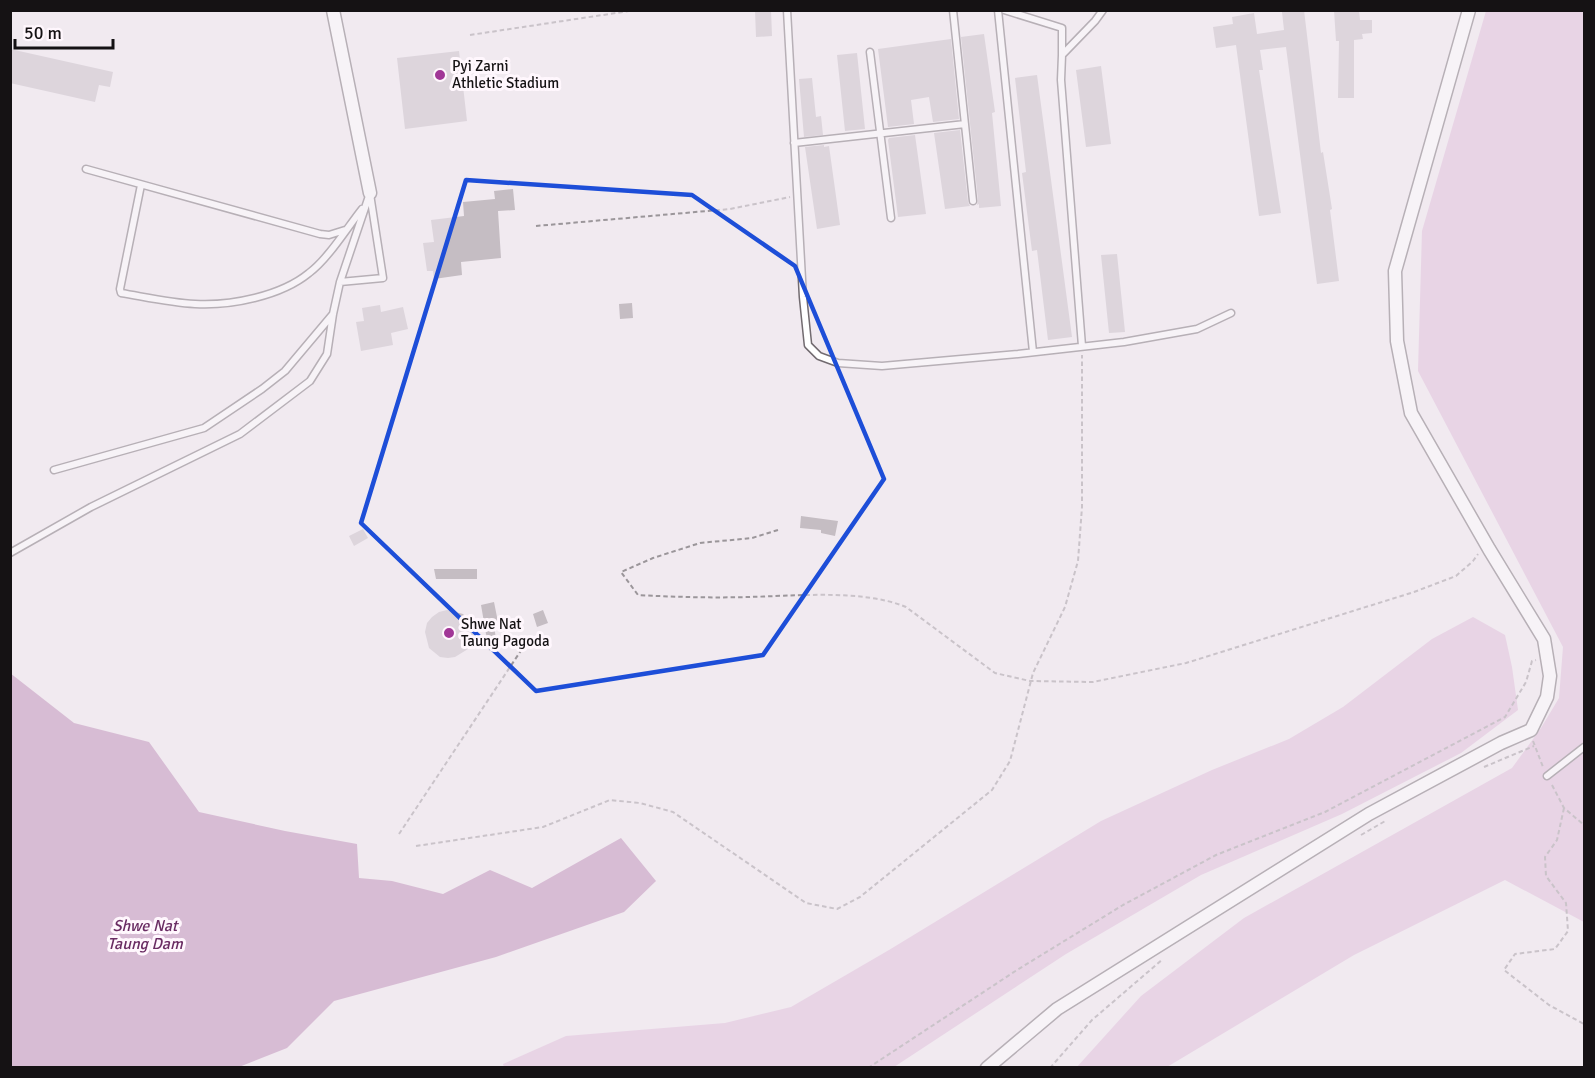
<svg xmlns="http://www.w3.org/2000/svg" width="1595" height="1078" font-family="Signika,sans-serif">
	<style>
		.green { fill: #debad7 }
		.water { fill: #b986b1 }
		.building { fill: #c5bdc3 }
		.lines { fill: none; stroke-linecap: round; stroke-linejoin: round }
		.service-casing { stroke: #726b70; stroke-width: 9 }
		.minor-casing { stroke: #726b70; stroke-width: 15 }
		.path { stroke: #9b969a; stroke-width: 2; stroke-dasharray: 4.5 3; stroke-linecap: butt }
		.service { stroke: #fff; stroke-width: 6 }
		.minor { stroke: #fff; stroke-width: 12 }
		.marked { fill: none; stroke: #1d4ed8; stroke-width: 4.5; stroke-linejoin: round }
		.poi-dot { fill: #a13697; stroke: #fff7fd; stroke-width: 2 }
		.labels { text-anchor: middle; stroke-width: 6; stroke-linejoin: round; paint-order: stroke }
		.poi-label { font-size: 15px; fill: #151214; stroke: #fff7fd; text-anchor: start }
		.water-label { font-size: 16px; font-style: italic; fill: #6a2c63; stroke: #fff7fd }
	</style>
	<rect width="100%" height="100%" fill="#f1eaf0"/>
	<!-- green -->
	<path class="green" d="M1486,11h98v911l-79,-42 -151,75 -187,112 -91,1 65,-72 103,-78 268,-150 29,-40 18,-30 4,-51 -145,-276 4,-140z
		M1473,617l32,18 7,32 6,43 -57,43 -119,61 -141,61 -135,79 -172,113h-390l-1,-3 63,-28 159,-13 66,-16 98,-57 212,-129 111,-51 77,-31 54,-32 89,-68z"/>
	<!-- water -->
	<path class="water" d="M10,673l64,50 75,19 50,70 86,19 72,13 2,34 33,3 51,13 47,-24 42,18 89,-50 35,43 -32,31 -128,45 -162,44 -47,47 -48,19h-228z"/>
	<!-- building -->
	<path class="building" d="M755,10h16l1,26 -16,1z
		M1304,10l17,143 2,-1 9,57 -2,1 9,71 -22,3 -31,-237 -26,3 3,20h-4l22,143 -22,3 -23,-171 -20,3 -3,-21 20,-3 -1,-7 22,-4 3,21 27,-4 -2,-18z
		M1334,10h25l1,10h12v13l-10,1 1,5 -9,1v58h-16l1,-57h-3z
		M984,34l11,78 -3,1 9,93 -22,2v-4l-2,1 1,-5 -17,-163z
		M951,39l8,80 -26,3 -4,-25 -18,3 3,24 -26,3 -10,-78z
		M10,49l103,23 -3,15 -11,-2 -4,17 -85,-19z
		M459,51l8,70 -62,8 -8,-71z
		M857,53l8,76 -20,2 -8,-76z
		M1101,66l10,78 -25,3 -10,-77z
		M1037,75l35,262 -24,3 -11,-90 -5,1 -10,-78 4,-1 -11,-94z
		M812,78l4,39 5,-1 2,19 -19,2 -5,-58z
		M960,130l8,72 2,4 -25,3 -11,-76z
		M915,135l11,79 -28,3 -10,-77 1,-2z
		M824,145v2l5,-1 11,79 -23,4 -12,-82z
		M513,189l2,21 -17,1 3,47 -40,4 1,13 -28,4 -1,-8h-6l-4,-28 11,-1 -3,-22 33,-4 -1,-14 32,-3 -1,-8z
		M1117,254l8,78 -16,1 -8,-78z
		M632,303l1,15 -13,1 -1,-15z
		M380,305l1,7 22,-5 5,22 -17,4 2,12 -32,6 -5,-29 8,-1 -2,-13z
		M801,516l37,5 -3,15 -14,-3v-3l-21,-2z
		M363,529l5,9 -14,8 -5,-10z
		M434,569h43v10h-41z
		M494,602l4,20 -4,1 3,27 -8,1 -8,-46z
		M447,610l16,4 15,16 -10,19 -13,8 -7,1 -8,-1 -11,-9 -4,-16 2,-9 5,-6 7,-5z
		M543,610l5,13 -11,4 -4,-13z"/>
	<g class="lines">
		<defs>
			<path id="service" d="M787,10l16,287 5,48 11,11 19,7 44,3 136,-12 106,-12 73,-13 34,-16
				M953,10l20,191
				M998,10l35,342
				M1004,10l58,18v27
				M870,52l21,166
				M794,143l171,-19
				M86,169l234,65 9,1 16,-5
				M141,185l-21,104 1,4c24,4 50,10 74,11 36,2 86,-8 114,-31 19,-14 38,-45 53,-64
				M340,282l43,-4 -13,-84
				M1082,346l-21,-266 1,-25 33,-34 8,-11
				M54,470l150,-42 58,-39 23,-18 48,-57
				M10,553l81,-46 149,-73 70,-53 17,-27 6,-40 7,-32 30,-89
				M1547,776l37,-29"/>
			<path id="minor" d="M333,10l37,183
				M987,1068l70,-59 312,-195 132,-71 30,-13 16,-33 3,-21 -6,-37 -55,-90 -78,-136 -14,-72 -2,-70 74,-261"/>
		</defs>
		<!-- service casing -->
		<use href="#service" class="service-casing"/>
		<!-- minor casing -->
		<use href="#minor" class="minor-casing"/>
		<!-- path -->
		<path class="path" d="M470,35l166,-25
			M536,226l194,-17 60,-12
			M778,530l-26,8 -52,5 -47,15 -32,14 17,23c37,2 73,3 110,2 46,-1 115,-8 158,10l89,66 35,8 63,1 93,-19 228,-71 42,-16 17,-15 5,-7
			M1533,741l10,26
			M1484,767l50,-21
			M1552,785l12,23 20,17
			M1564,808l-7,32 -12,17 1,19 20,27 2,28 -13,18 -40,5 -11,16 45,35 35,19
			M399,834l125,-188
			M1361,835l26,-15
			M416,846l127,-19 67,-27 30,3 33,9 133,91 31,6 23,-12 132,-107 18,-29 23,-88 32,-66 13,-46 4,-54v-152
			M868,1068l149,-98 106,-65 93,-50 109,-43 180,-95 21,-35 6,-21 4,-1
			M1050,1068l42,-48 71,-61"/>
		<!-- service -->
		<use href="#service" class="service"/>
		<!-- minor -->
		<use href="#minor" class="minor"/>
	</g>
	<!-- marked area -->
	<path d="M0 0H1595V1078H0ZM466,180l226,15 103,71 89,213 -121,176 -227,36 -175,-168z" fill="#f1eaf0" fill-opacity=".55" fill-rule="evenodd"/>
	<path class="marked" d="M466,180l226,15 103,71 89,213 -121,176 -227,36 -175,-168z"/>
	<!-- markers -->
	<g class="poi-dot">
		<circle cx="440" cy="75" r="6"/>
		<circle cx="449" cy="633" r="6"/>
	</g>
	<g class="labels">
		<!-- poi labels -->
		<g class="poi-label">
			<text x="452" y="71">Pyi Zarni<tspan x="452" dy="17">Athletic Stadium</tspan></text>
			<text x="461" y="629">Shwe Nat<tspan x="461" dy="17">Taung Pagoda</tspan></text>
		</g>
		<!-- water labels -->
		<g class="water-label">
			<text x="145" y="931">Shwe Nat<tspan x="145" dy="18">Taung Dam</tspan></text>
		</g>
	</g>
	<!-- border -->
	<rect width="1595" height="1078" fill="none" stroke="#151214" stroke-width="24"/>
	<!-- scale -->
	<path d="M15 39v9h98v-9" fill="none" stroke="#151214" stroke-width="3"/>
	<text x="24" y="39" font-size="18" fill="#151214" stroke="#fff7fd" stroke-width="4.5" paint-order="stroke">50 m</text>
</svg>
